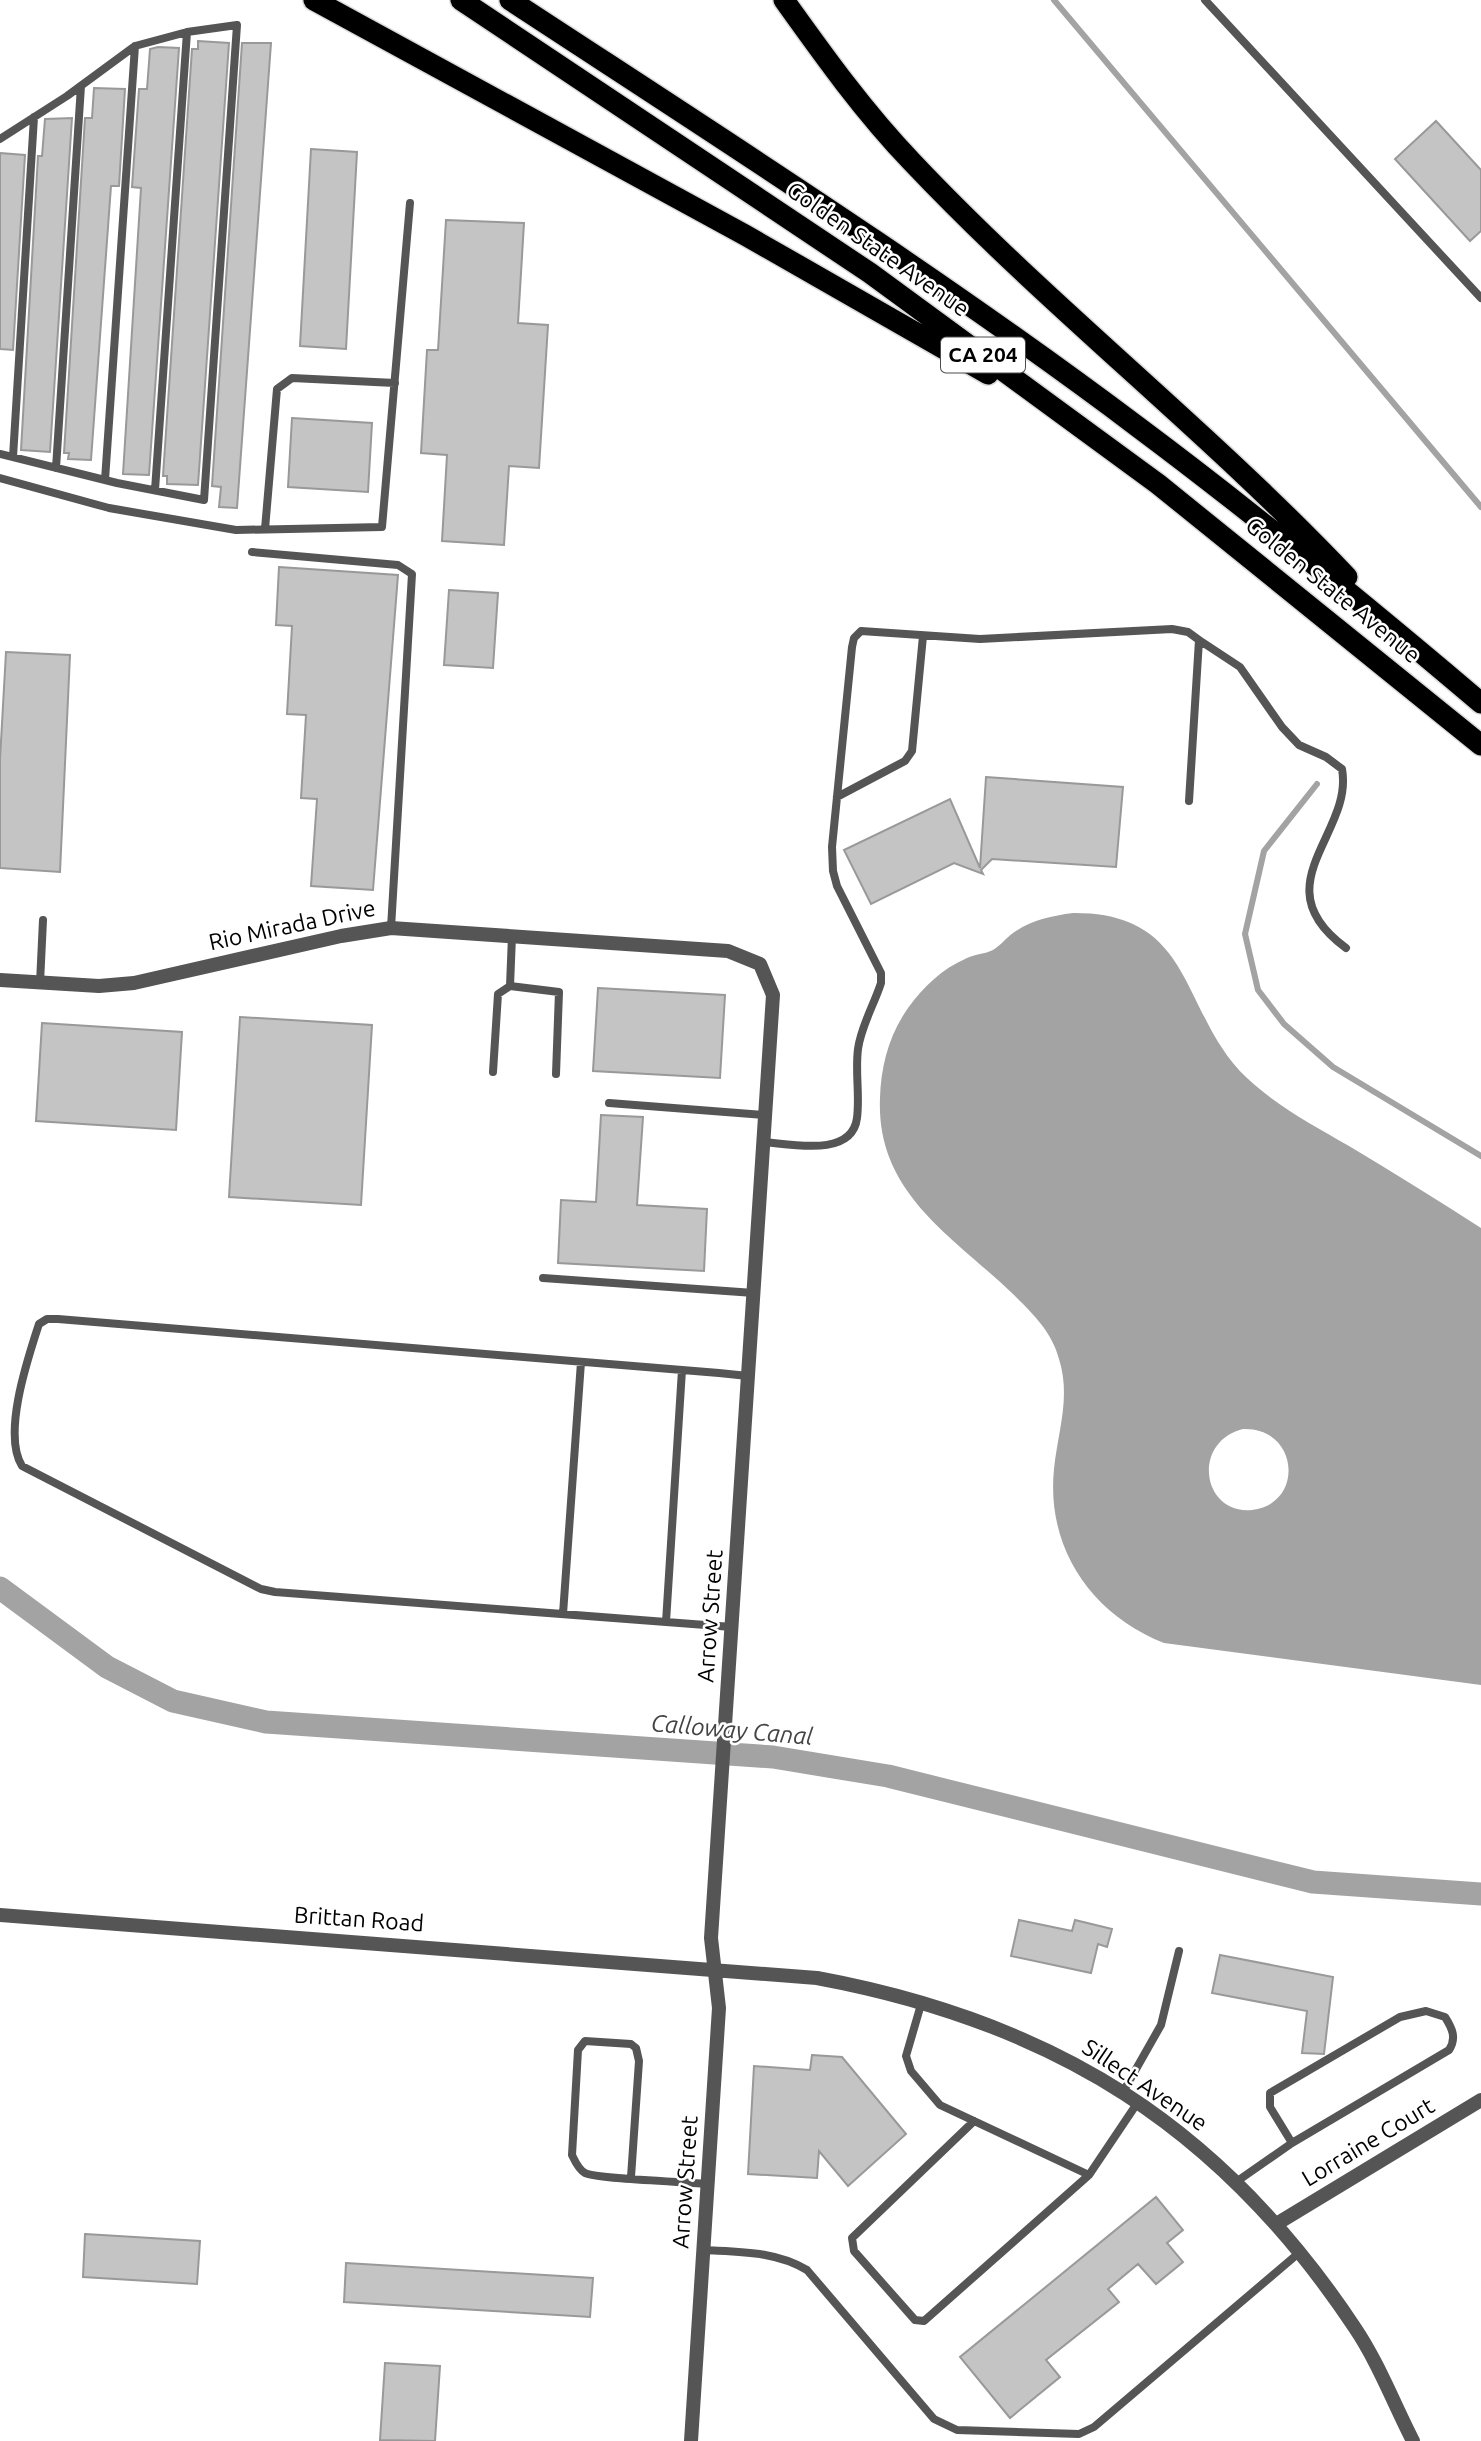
<svg xmlns="http://www.w3.org/2000/svg" width="1481" height="2441" font-family="Ubuntu,sans-serif">
	<style>
		.water { fill: #a3a3a3; fill-rule: evenodd }
		.lines { fill: none; stroke-linecap: round; stroke-linejoin: round }
		.stream { stroke: #a3a3a3; stroke-width: 6 }
		.canal { stroke: #a3a3a3; stroke-width: 23 }
		.building { fill: #c4c4c4; stroke: #999; stroke-width: 2 }
		.highway-casing { stroke: #dbdbdb; stroke-width: 24 }
		.lane { stroke: #555; stroke-width: 8 }
		.street { stroke: #555; stroke-width: 14 }
		.highway { stroke: #000; stroke-width: 21 }
		.labels { text-anchor: middle; stroke-width: 5; stroke-linejoin: round; paint-order: stroke }
		.shield { fill: #fff; stroke: #4c4c4c; stroke-width: 2 }
		.shield-label { font-size: 21px; font-weight: bold; fill: #000 }
		.street-label { font-size: 23px; fill: #000; stroke: #fff }
		.water-label { font-size: 24px; font-style: italic; fill: #444; stroke: #fff }
	</style>
	<rect width="100%" height="100%" fill="#fff"/>
	<!-- water -->
	<path class="water" d="M1073,913c124,-1 106,101 174,165 31,29 66,47 102,68 45,27 89,54 132,82v457l-317,-42c-73,-29 -118,-95 -110,-174 4,-38 17,-72 5,-110 -7,-27 -26,-45 -45,-64 -61,-59 -138,-101 -134,-197 1,-32 9,-63 28,-90 16,-22 34,-39 59,-50 8,-4 18,-4 26,-8 7,-4 13,-12 20,-17 18,-13 38,-17 60,-20zM1243,1429c56,-2 62,75 9,81 -50,5 -61,-68 -9,-81z"/>
	<g class="lines">
		<!-- stream -->
		<path class="stream" d="M1054,0l427,507
			M1317,784l-53,67 -19,83 13,56 26,34 49,43 148,89"/>
		<!-- canal -->
		<path class="canal" d="M0,1588l107,79 66,34 93,21 507,35 115,19 425,106 168,12"/>
	</g>
	<!-- building -->
	<path class="building" d="M198,41l31,2 -31,442 -31,-1v-8h-4l29,-427h6z
		M242,43h29l-34,465 -18,-1 2,-20 -9,-1z
		M158,47l21,1 -30,427 -26,-1 18,-286 -9,-1 7,-98h8l3,-40z
		M94,88l31,1 -6,97h-8l-20,274 -23,-1 1,-6h-5l21,-335h7z
		M72,118l-22,334 -29,-2 17,-294h4l3,-37z
		M1436,121l45,49v61l-11,10 -75,-82z
		M311,149l46,3 -11,197 -46,-3z
		M0,153l25,2 -12,195 -13,-1z
		M446,220l78,3 -6,100 30,2 -9,143 -30,-2 -5,79 -62,-4 5,-86 -26,-2 6,-103h11z
		M292,418l80,5 -4,69 -80,-5z
		M279,567l119,8 -25,315 -62,-4 6,-87 -16,-1 5,-83 -19,-1 5,-88 -16,-1z
		M449,590l49,3 -5,75 -49,-3z
		M6,652l64,3 -10,217 -60,-4v-109z
		M986,777l137,10 -7,80 -124,-8 -11,11 2,4 -29,-11 -83,41 -27,-54 106,-51 30,69z
		M598,988l127,7 -5,83 -127,-7z
		M240,1017l132,8 -11,180 -132,-8z
		M42,1023l140,9 -6,98 -140,-9z
		M601,1115l42,2 -6,88 70,4 -3,62 -146,-8 3,-63 35,2z
		M1019,1920l53,11 3,-11 37,9 -5,18 -9,-3 -7,29 -80,-17z
		M1220,1955l113,22 -9,77 -22,-1 5,-42 -95,-18z
		M812,2055l30,2 64,77 -58,52 -29,-35 -2,27 -69,-4 6,-108 56,4z
		M1156,2197l27,33 -16,13 16,19 -27,22 -18,-20 -30,25 11,13 -73,58 14,17 -50,41 -50,-61z
		M85,2234l115,7 -3,43 -114,-7z
		M346,2263l247,15 -3,39 -246,-15z
		M385,2363l55,3 -5,75 -55,-1z"/>
	<g class="lines">
		<defs>
			<path id="highway" d="M314,0l431,235 243,139
				M461,0l409,273 288,211 323,261
				M510,0c212,139 426,275 628,427 118,88 231,181 343,276
				M784,0c40,56 80,112 128,162 138,146 297,269 435,415"/>
		</defs>
		<!-- highway casing -->
		<use href="#highway" class="highway-casing"/>
		<!-- lane -->
		<path class="lane" d="M1205,0l276,298
			M0,139l67,-43 68,-50 52,-14 50,-7 -33,475 -87,-17 -117,-29
			M13,457l21,-340
			M56,468l25,-382
			M0,478l109,30 127,22 146,-3 28,-324
			M105,480l30,-434
			M155,490l32,-458
			M265,529l12,-140 15,-11 103,5
			M252,552l146,13 14,9 -21,354
			M1199,640l41,27 42,60 17,18 27,12 16,12c12,65 -82,116 4,179
			M837,797l68,-36 7,-10 11,-115
			M40,983l3,-63
			M510,986l2,-50
			M493,1072l5,-78 12,-8 49,6 -3,82
			M609,1103l156,12
			M764,1142c27,2 88,16 93,-24 3,-23 -2,-46 1,-69 3,-23 16,-44 23,-66v-10l-44,-87 -4,-15 -1,-24 20,-200 2,-9 7,-7 119,8 192,-10 16,3 11,8 -10,161
			M543,1278l211,15
			M682,1370l-16,252 -391,-30 -14,-3 -239,-123c-20,-32 6,-108 17,-142l8,-5h11l661,54 29,3
			M563,1614l18,-252
			M666,1622l66,5
			M922,2001l-16,55 5,15 29,34 149,70 49,-73
			M1123,2092l38,-67 18,-74
			M974,2121l-122,117 2,13 61,69 9,1 165,-146
			M631,2177l8,-116 -3,-13 -5,-4 -46,-3 -7,9 -6,105c3,6 6,14 13,18 11,6 103,9 123,11
			M1236,2182l56,-39 157,-93c8,-12 3,-22 -4,-33l-19,-6 -26,6 -130,76v14l22,36
			M704,2250c35,2 72,1 103,20l127,149 23,11 122,4 15,-7 206,-175"/>
		<!-- street -->
		<path class="street" d="M0,980l99,6 35,-3 207,-47 50,-8 337,23 32,13 13,31 -62,943 8,70 -28,433
			M0,1915l817,63c237,44 404,148 538,350 23,34 39,76 58,113
			M1278,2223l203,-123"/>
		<!-- highway -->
		<use href="#highway" class="highway"/>
	</g>
	<g class="labels">
		<!-- shield labels -->
		<rect class="shield" x="941" y="337.5" width="84" height="35" rx="5"/>
		<g class="shield-label">
			<text x="983" y="362">CA 204</text>
		</g>
		<!-- street labels -->
		<g class="street-label">
			<text transform="translate(878 249) rotate(35)" y="8">Golden State Avenue</text>
			<text transform="translate(1333 590) rotate(39)" y="8">Golden State Avenue</text>
			<text transform="translate(292 925) rotate(-12)" y="8">Rio Mirada Drive</text>
			<text transform="translate(710 1616) rotate(-86)" y="8">Arrow Street</text>
			<text transform="translate(359 1919) rotate(4)" y="8">Brittan Road</text>
			<text transform="translate(1145 2085) rotate(34)" y="8">Sillect Avenue</text>
			<text transform="translate(1368 2142) rotate(-31)" y="8">Lorraine Court</text>
			<text transform="translate(685 2182) rotate(-86)" y="8">Arrow Street</text>
		</g>
		<!-- water labels -->
		<g class="water-label">
			<text transform="translate(732 1730) rotate(5)" y="8">Calloway Canal</text>
		</g>
	</g>
</svg>
